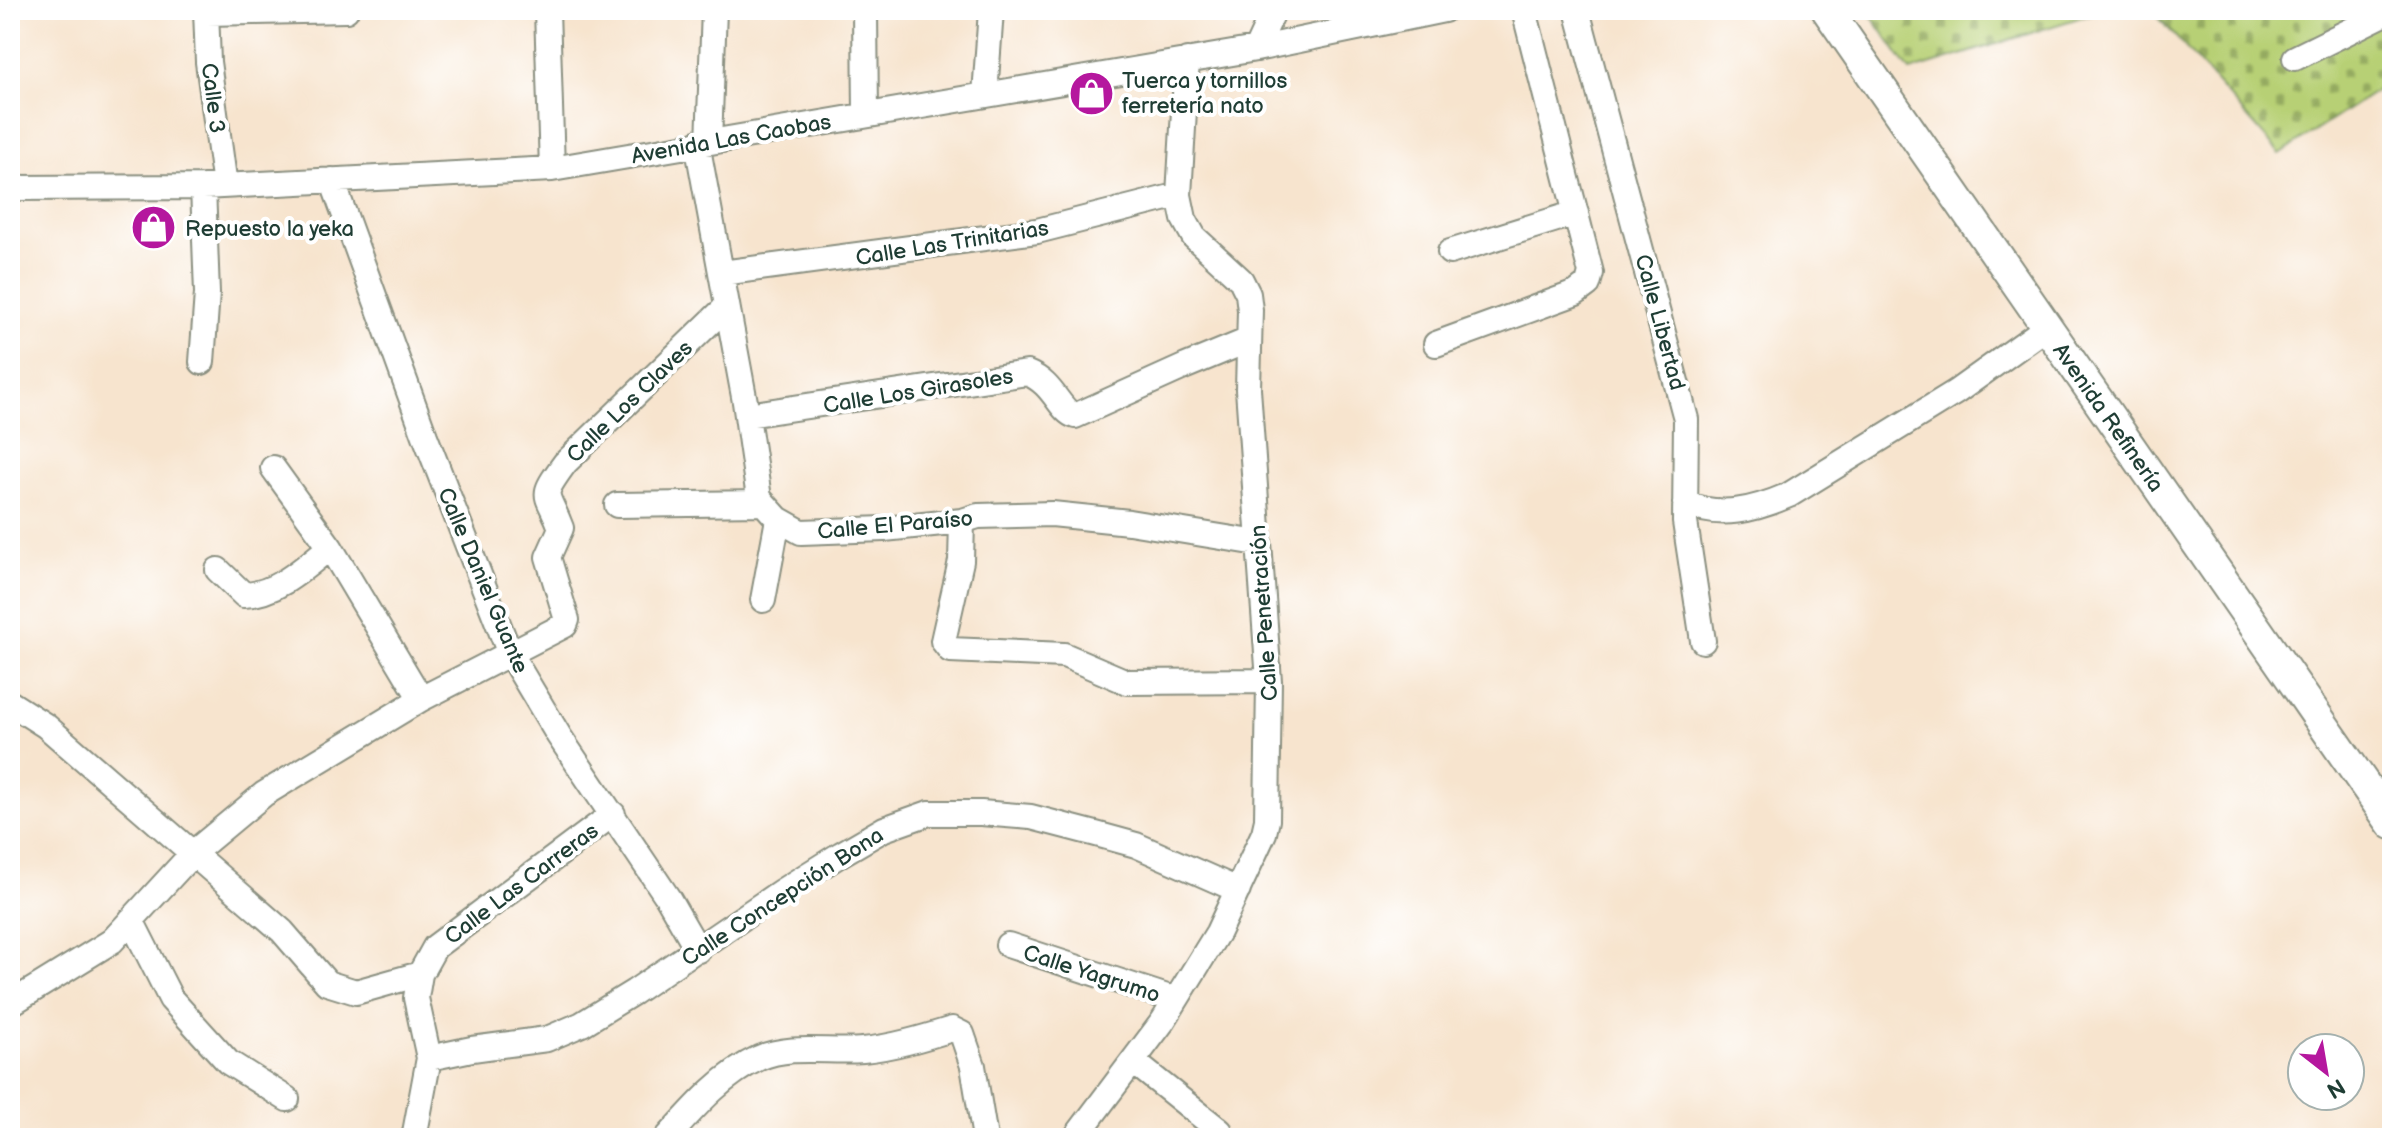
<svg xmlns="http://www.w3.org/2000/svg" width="2402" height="1148" font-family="'Balsamiq Sans',sans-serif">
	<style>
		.cemetery { fill: url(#cemetery-stones); stroke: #6b8654; stroke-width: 2 }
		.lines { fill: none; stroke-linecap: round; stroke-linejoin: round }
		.minor-casing { stroke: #8b9081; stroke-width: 28 }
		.major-casing { stroke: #8b9081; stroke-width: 34 }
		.minor { stroke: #fff; stroke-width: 24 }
		.major { stroke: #fff; stroke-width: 30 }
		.labels { text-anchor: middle; stroke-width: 8; stroke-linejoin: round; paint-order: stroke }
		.poi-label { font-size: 22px; fill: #1f3d34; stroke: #fff; text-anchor: start }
		.street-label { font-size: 22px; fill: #1f3d34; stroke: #fff }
	</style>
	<defs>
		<pattern id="cemetery-stones" width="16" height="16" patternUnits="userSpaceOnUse" patternTransform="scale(2)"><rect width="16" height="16" fill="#b7d075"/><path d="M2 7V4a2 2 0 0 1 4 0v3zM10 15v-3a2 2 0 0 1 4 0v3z" fill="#94aa61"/></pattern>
	</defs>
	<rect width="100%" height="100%" fill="#fff"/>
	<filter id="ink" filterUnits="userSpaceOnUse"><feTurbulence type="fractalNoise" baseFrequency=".0125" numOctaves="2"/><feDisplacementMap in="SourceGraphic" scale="16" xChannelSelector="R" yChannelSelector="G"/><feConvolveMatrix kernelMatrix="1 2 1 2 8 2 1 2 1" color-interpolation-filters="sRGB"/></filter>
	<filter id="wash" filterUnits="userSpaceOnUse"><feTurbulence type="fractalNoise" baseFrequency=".006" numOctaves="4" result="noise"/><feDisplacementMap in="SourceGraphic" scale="32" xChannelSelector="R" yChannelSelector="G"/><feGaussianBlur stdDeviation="1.8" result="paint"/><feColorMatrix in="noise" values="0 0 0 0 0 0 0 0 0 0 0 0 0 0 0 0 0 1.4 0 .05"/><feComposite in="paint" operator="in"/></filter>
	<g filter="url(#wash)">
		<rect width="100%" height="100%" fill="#f7e4ce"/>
		<!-- cemetery -->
		<path class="cemetery" d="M1867,10h237l-194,61z
			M2152,10h240v74l-10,3 -102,67z"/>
	</g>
	<g filter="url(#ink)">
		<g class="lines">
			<defs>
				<path id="minor" d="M206,10l2,52 17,124
					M547,10l5,159
					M865,10l1,105
					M1577,10l109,409 -1,103 18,119
					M207,13l139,-3
					M1256,49l18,-39
					M2295,58l97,-48
					M985,95l6,-85
					M709,142l5,-132
					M697,143l48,259 14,96 19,21 23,13 83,-3 78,-8 16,-5 74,-2 77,8 129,21
					M332,180l93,256 85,218 49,82 109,162 30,52
					M10,188l193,-1 349,-18 704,-120 188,-39
					M1450,252l126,-39
					M722,273l315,-42 142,-36
					M1436,344l140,-51 12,-9 3,-11 -67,-263
					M202,362l5,-69 -4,-106
					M747,415l280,-42c27,10 32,38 48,43l111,-50 63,-26
					M273,468l57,79 91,152
					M1685,503c35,16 69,7 104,-8l167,-103 91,-65
					M617,505l144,-2
					M962,521l-1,40 -18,80 7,9 114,5 63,27 142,-1
					M218,570l26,25c33,-1 61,-28 86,-48
					M763,600l15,-81
					M10,703l36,23 236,205 45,52 29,9 64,-18
					M2375,801l17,-17
					M131,920l40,79 57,63 59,37
					M1008,945l168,55
					M10,1004l102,-63 81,-88 71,-59 157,-95 144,-74 2,-5 -19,-63 13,-29c-14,-38 -23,-28 4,-65l162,-157
					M429,1058l43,-9 75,-10 35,-15 52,-32 148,-101 59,-37 43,-25 45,-16h52l50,4 65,17 40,11 102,45
					M1134,1062l86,69
					M414,1138l15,-80 -13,-60 4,-24 15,-27 178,-133
					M667,1138c27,-30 55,-63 92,-80 33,-14 69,-5 104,-8 30,-3 60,-12 89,-21l10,5 11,32 12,72
					M1075,1138l88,-117 55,-89 46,-99 3,-13 2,-139 -21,-292 2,-79 -2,-16 -7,-14 -47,-43 -10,-18 -5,-24 8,-135"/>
				<path id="major" d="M1827,10l565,814"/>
			</defs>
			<!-- minor casing -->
			<use href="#minor" class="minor-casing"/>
			<!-- major casing -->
			<use href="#major" class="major-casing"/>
			<!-- minor -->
			<use href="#minor" class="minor"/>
			<!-- major -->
			<use href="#major" class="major"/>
		</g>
	</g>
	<!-- icons -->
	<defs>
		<symbol id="shop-disc" viewBox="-11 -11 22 22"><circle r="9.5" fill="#b5179e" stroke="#fff"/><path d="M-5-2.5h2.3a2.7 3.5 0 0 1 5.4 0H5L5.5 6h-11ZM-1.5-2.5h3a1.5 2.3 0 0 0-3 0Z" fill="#fff"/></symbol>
	</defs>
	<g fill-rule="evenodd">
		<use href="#shop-disc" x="1066" y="68" width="51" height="51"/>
		<use href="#shop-disc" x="128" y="202" width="51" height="51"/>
	</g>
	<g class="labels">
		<!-- poi labels -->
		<g class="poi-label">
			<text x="1122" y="88">Tuerca y tornillos<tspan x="1122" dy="25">ferretería nato</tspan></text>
			<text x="185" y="236">Repuesto la yeka</text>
		</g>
		<!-- street labels -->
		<g class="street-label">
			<text transform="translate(214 98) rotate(83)" y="8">Calle 3</text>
			<text transform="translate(731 138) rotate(-10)" y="8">Avenida Las Caobas</text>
			<text transform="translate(952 242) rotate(-9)" y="8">Calle Las Trinitarias</text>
			<text transform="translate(1661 322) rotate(75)" y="8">Calle Libertad</text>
			<text transform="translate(918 390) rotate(-9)" y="8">Calle Los Girasoles</text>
			<text transform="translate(629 401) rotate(-44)" y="8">Calle Los Claves</text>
			<text transform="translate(2109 417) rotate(55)" y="8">Avenida Refinería</text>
			<text transform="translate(895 524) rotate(-5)" y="8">Calle El Paraíso</text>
			<text transform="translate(484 580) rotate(67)" y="8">Calle Daniel Guante</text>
			<text transform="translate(1263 613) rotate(-94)" y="8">Calle Penetración</text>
			<text transform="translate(521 883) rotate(-37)" y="8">Calle Las Carreras</text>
			<text transform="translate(782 896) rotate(-33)" y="8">Calle Concepción Bona</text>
			<text transform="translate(1092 973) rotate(18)" y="8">Calle Yagrumo</text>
		</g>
	</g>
	<!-- margin -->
	<rect width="2402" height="1148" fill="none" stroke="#fff" stroke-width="40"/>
	<!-- north arrow -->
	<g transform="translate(2326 1072) rotate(149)"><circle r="38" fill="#ffffff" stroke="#a5b1ae" stroke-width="2"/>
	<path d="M0-6L14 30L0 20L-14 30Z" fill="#b5179e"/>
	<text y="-12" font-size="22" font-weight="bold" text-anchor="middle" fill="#1f3d34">N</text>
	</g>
</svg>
